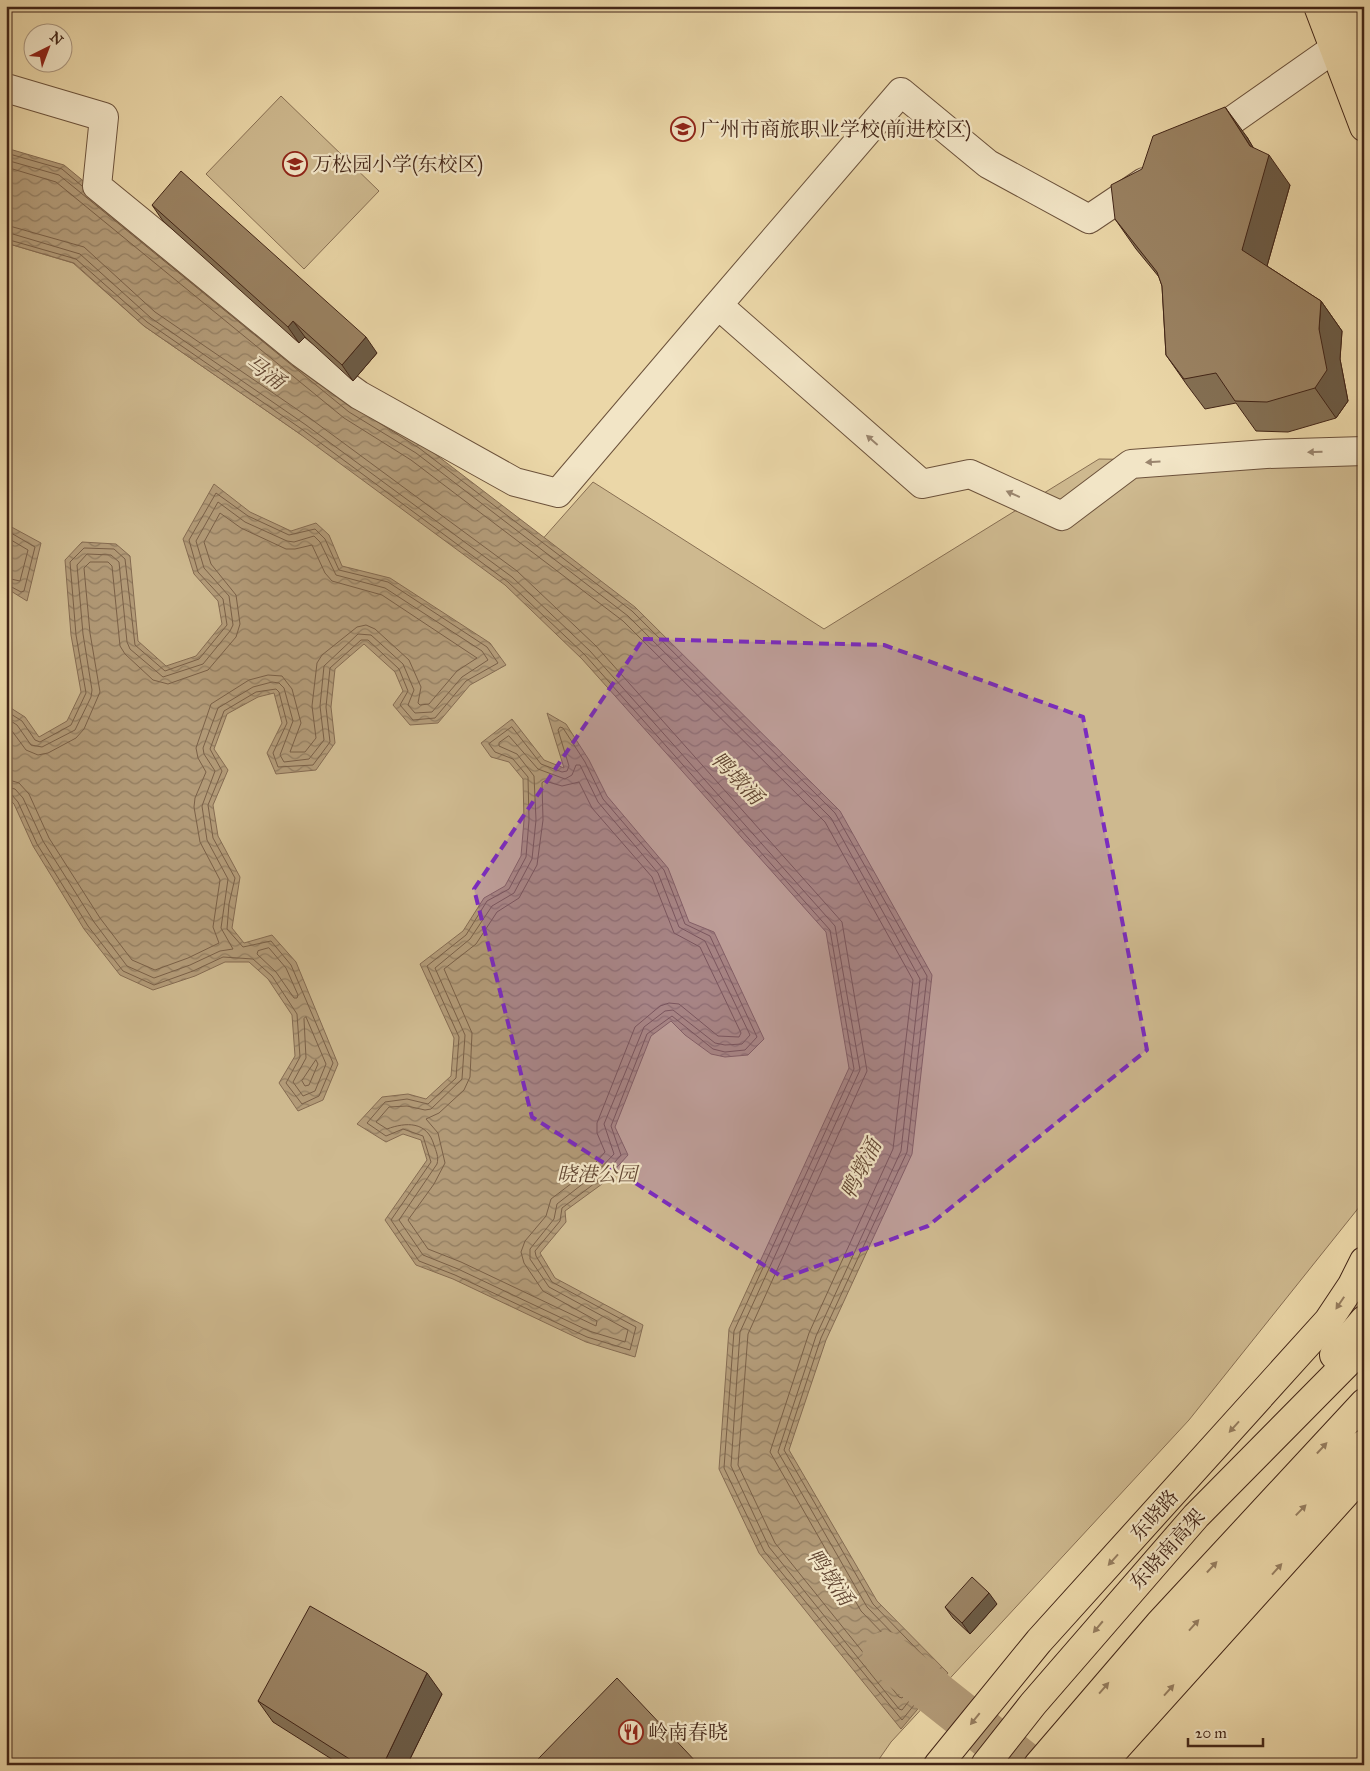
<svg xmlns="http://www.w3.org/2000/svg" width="1370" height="1771" font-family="'IM FELL Great Primer','Noto Serif SC',serif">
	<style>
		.park { fill: #ceb98f; stroke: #886f53 }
		.water { fill: url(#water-waves); stroke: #856b51 }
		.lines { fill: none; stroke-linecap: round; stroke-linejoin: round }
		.shore { stroke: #7a6047; stroke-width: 1 }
		.river { stroke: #b29a77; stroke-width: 45 }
		.minor-casing { stroke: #6c523b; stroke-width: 30 }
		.major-casing { stroke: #422517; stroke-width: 30 }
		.highway-casing { stroke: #422517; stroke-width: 30 }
		.minor { stroke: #f2e5c6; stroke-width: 28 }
		.major { stroke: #ebd7a8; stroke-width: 28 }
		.highway { stroke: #ebd7a8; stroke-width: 28 }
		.wall { fill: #847054; stroke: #422517 }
		.shaded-wall { fill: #6c5b45; stroke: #422517 }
		.building { fill: #9a8262; stroke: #422517 }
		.oneway { fill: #9a856e }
		.oneway2 { fill: #967e60 }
		.marked { fill: #7b2cbf; fill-opacity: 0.2; stroke: #7b2cbf; stroke-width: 4; stroke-dasharray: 10 6; stroke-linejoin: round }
		.labels { text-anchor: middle; stroke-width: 4.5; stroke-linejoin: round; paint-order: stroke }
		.poi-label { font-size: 20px; fill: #422517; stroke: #f2e5c6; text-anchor: start }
		.park-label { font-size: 20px; font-style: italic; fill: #654a35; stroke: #f2e5c6 }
		.street-label { font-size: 20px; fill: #422517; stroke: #f2e5c6 }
		.water-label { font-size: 21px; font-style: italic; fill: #644834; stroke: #f2e5c6 }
	</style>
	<defs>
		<pattern id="water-waves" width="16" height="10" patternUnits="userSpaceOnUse" patternTransform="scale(1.25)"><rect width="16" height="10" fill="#b29a77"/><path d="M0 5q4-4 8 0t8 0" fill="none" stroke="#927d61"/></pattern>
	</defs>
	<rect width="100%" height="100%" fill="#ebd7a8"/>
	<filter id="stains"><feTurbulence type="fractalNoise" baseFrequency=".004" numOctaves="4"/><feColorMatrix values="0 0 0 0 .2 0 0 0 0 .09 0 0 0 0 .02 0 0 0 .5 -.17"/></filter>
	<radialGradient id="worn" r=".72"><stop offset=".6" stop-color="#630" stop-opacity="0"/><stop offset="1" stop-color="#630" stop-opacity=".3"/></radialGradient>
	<!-- park -->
	<path class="park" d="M281,96l98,95 -75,78 -98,-95z
		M6,243l67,20 71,63 156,108 224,126 69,-78 231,147 275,-170 265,4v738l-175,219 -298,322 -16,23h-869z"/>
	<!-- water -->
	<path class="water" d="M6,148l58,17 197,162 161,117 213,163 205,204 92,164 -20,179 -86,186 -37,110 88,151 71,72 -47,56 -142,-176 -40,-84 10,-140 120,-261 -23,-136 -244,-273 -77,-74 -205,-151 -156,-108 -70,-63 -68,-20z
		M214,484l36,28 41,19 25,-8 13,12 13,31 48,12 100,65 16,22 -36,20 -32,38 -28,2 -17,-20 10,-14 -8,-19 -31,-28 -29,25 -4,38 4,36 -19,27 -40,4 -9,-21 15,-30 -8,-30 -16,4 -31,17 -13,35 14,21 -15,35 5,31 22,41 -8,51 12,15 28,-8 24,27 42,102 -15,36 -25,11 -19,-28 16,-27 -3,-41 -24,-36 -19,-17h-24l-30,14 -42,14 -33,-15 -36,-46 -51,-83 -19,-42 -8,-8v-91l19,12 14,20 28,-16 14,-29 -10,-57 -6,-75 17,-18 34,2 14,12 8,85 28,25 30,-10 26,-32 -4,-23 -24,-27 -11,-35z
		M6,524l35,19 -14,58 -21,-13z
		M547,713l19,11 23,36 18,36 61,72 21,54 25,10 50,107 -16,16 -23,2 -14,-3 -26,-19 -14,-14 -20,15 -36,91 13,28 -26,29 -37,27 1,11 -26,31 15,25 88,47 -8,32 -49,-15 -133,-63 -37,-14 -31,-45 42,-60 -6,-20 -18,-6 -17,8 -29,-18 25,-27 26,-3 18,5 25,-23 3,-38 -34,-74 43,-33 21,-33 21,-12 16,-30 3,-36 -1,-41 -14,-17 -18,-5 -10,-14 31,-24 32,41 20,8z"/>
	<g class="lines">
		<!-- shore -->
		<path class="shore" d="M6,153l56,16 20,17
			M6,160l53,15 290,237 67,41 212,163 203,202 89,161 -19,172 -85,185 -38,116 89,155 64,66 -29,37 -3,-1 -130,-162 -38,-81 9,-134 120,-262 -25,-144 -245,-275 -78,-74 -206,-152 -155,-107 -71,-64 -74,-22
			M6,167l50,15 288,236 67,42 212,161 202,201 88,158 -20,169 -84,184 -39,119 91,159 60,62 -19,25 -3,-1 -124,-154 -37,-78 10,-131 119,-263 -25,-149 -246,-276 -79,-75 -206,-152 -156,-107 -71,-65 -78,-22
			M6,239l70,20 71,63 156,108 205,152 77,73 245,275 24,139 -120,262 -10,137 40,83 138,169 38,-47 -67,-69 -89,-154 37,-112 86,-186 20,-176 -92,-163 -203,-202 -213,-163 -43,-27
			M6,530l29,17 -11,44 -3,1 -15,-8
			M6,537l22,13 -8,31 -14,-3
			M6,711l16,10 13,19 5,2 31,-17 15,-32 -10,-58 -6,-73 14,-14 30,1 11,10 10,86 30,26 34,-12 28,-34 -4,-26 -25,-27 -9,-32 27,-47 32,23 41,19 26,-6 10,10 14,31 49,12 99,65 11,16 -32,18 -31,37 -22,2 -13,-15 8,-14 -9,-22 -31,-29h-7l-31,28 -4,39 4,35 -17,23 -35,2 -5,-14 14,-30 -8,-31 -3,-3 -20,3 -32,19 -14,38 12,22 -14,34 5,33 22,40 -6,26 -2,25 16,18 28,-6 20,24 42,98 -14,33 -17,8 -16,-21 14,-26 -3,-43 -25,-38 -19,-17 -30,-2 -30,14 -39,14 -31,-14 -35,-45 -51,-82 -19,-42 -7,-8 -5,-1
			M6,718l11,7 14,20 11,2 33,-17 16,-33 1,-7 -9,-56 -6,-69 10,-11 24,1 8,7 8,80 3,7 33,28 40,-13 27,-33 3,-6 -4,-29 -25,-28 -8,-27 22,-39 27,20 42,19 7,1 20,-6 6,6 16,33 49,13 97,63 6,9 -26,17 -30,35 -17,1 -7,-8 6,-15 -11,-26 -32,-29 -13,-1 -34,32 -4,40 4,34 -15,19 -25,3 -4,-7 13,-34 -9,-33 -5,-5 -7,-1 -19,5 -35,21 -15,40 1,6 11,17 -13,35 5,34 21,39 -7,49 12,21 -13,2 -30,14 -36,13 -27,-12 -33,-44 -51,-81 -20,-43 -8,-9 -9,-2
			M6,727l6,4 14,19 12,5 10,-2 28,-15 8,-9 16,-37 -10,-59 -6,-65 6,-6h18l4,4 8,80 5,8 28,26 15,4 40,-14 28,-33 4,-13 -4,-29 -25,-31 -7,-22 16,-29 21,15 45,21h9l17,-4 13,28 7,8 50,14 95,63 -20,13 -28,33 -9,1 -2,-2 3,-16 -12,-27 -34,-31 -9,-4 -9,2 -35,28 -5,8 -5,43 4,32 -11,14h-15l11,-29 -9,-34 -10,-13 -14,-1 -19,5 -38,24 -15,44 2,10 8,14 -11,26 -1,9 6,35 20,38 -7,47 6,16 -31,15 -33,12 -23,-10 -32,-42 -51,-80 -20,-44 -10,-11 -13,-4
			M512,727l29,37 21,8 5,-1 2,-5 -11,-36 2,-3 3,1 22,34 18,37 61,71 21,54 25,12 47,101 -12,13 -20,2 -12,-3 -41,-33 -25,18 -36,92 10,29 -22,25 -37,28 -2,13 -25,30 1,5 16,26 84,45 -6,23 -43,-13 -132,-62 -36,-14 -28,-41 40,-58 -8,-26 -20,-7 -17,7 -19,-13 18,-21 22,-3 21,5 28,-26 3,-41 -32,-71 39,-31 21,-34 22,-12 17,-32 3,-37 -1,-43 -15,-18 -18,-7 -6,-8z
			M509,736l29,33 27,10 7,-4 4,-10h4l18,37 60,71 21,54 26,14 45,94 -8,9 -17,1 -10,-2 -42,-33 -8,1 -21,16 -40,97 10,30 -20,21 -37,29 -3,15 -24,30v10l19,28 79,43 -3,12 -36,-11 -131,-62 -35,-14 -24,-35 38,-56c2,-7 -1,-13 -3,-19 -7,-24 -28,-23 -47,-16l-11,-7 13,-15 18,-1 18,4 6,-1 31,-30 3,-44 -30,-67 35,-29 22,-33 22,-13 18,-34 4,-39 -2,-44 -17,-22 -18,-8v-3z
			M545,781l17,5 17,-4 13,26 60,69 22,56 26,14 41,86 -2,4 -21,-1 -39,-32 -10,-1 -9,3 -25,21 -38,96v10l8,19 -16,18 -38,29 -5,17 -21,25 -4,11 3,11 19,28 54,30 -1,5 -135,-64 -33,-13 -20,-29 26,-36 11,-21 -7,-30 -12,-14 13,-6 25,-23 6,-13 2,-44 -28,-64 32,-25 21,-32 22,-14 18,-33 6,-45 -1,-37z
			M269,948l17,20 12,27 -1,3h-3l-18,-26 -19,-18 1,-3z
			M306,1017l20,47 -11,27 -12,5 -10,-14 13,-24 -2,-39z
			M316,1060l2,4 -9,21 -4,1 -3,-5z"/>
		<!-- river -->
		<path class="river" d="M885,1654l140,111"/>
		<defs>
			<path id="minor" d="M6,88l98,29 -7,69 204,167 58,42 156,87 43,11 160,-188 204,179 48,-10 92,42 69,-52 135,-10 98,-3
				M1204,140l131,-92
				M718,305l183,-213 87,72 101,55 55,-37"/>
			<path id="major" d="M1318,6l46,121
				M938,1765l101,-124 289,-320 24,-36 12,-24
				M1101,1765l263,-292"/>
			<path id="highway" d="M1342,6l22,56
				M1334,1355l30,-35
				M985,1765l48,-61 163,-188 168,-170
				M1038,1765l121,-141 205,-221
				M1068,1765l188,-208 108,-113"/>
		</defs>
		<!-- minor casing -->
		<use href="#minor" class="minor-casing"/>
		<!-- major casing -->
		<use href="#major" class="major-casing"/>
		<!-- highway casing -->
		<use href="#highway" class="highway-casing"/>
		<!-- minor -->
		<use href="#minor" class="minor"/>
		<!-- major -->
		<use href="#major" class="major"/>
		<!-- highway -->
		<use href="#highway" class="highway"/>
	</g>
	<!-- wall -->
	<path class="wall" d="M1247,137l6,11 37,37 -23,81 54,35 21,30 -2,28 8,42 -12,17 -48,14 -32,-1 -20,-28 -31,6 -18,-24 -21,-30 -4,-69 -3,-9 -23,-28 -21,-30z
		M152,205l225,148 -24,28 -48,-44 -6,6 -136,-122z
		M997,1604l-27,30 -17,-16 -8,-11z
		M442,1694l-35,71h-66l-68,-43 -15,-21z"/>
	<!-- shaded-wall -->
	<path class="shaded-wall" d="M1225,107l22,30 18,30 4,-12 21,30 -27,95 -21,-30 8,-104z
		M1321,301l21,30 -2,28 8,42 -12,17 -21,-30z
		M293,321l12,16 -6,6 -11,-16z
		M366,337l11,16 -24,28 -11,-16z
		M989,1593l8,11 -27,30 -8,-11z
		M427,1673l15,21 -35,71h-24z"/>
	<!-- building -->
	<path class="building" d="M1225,107l25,39 19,9 -27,95 79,51 -2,28 8,41 -12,18 -48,14 -32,-1 -19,-28 -32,6 -18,-24 -4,-69 -5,-14 -42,-53 -4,-34 31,-16 11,-33z
		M181,171l185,166 -24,28 -49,-44 -5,6 -136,-122z
		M972,1577l17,16 -27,30 -17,-16z
		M310,1606l117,67 -44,92h-24l-101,-64z
		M617,1678l82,87h-156l-5,-6z"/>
	<!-- one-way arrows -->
	<defs><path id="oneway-solid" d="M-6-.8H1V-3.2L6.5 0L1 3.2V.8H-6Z" transform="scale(1.25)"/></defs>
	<g class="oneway">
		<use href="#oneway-solid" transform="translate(872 440) rotate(-139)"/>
		<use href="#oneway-solid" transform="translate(1315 452) rotate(178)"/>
		<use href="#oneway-solid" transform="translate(1153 462) rotate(176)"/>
		<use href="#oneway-solid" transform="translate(1013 494) rotate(-156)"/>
	</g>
	<g class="oneway2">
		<use href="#oneway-solid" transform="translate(1340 1303) rotate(124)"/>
		<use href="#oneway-solid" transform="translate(1234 1427) rotate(132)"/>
		<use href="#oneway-solid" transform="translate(1322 1448) rotate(-47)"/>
		<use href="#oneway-solid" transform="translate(1301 1510) rotate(-46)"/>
		<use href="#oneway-solid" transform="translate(1113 1560) rotate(132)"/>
		<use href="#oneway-solid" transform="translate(1212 1567) rotate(-47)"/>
		<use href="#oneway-solid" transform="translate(1277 1569) rotate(-48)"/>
		<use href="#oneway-solid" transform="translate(1194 1625) rotate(-48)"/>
		<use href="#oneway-solid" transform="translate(1098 1627) rotate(130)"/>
		<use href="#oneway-solid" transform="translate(1104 1688) rotate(-49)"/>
		<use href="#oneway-solid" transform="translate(1169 1690) rotate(-48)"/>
		<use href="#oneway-solid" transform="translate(975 1719) rotate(129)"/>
	</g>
	<!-- marked area -->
	<path class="marked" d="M643,639l241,6 199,72 64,333 -219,176 -144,52 -252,-161 -58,-228z"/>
	<!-- icons -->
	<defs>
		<symbol id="school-ring" viewBox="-11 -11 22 22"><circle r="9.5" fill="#f2e5c6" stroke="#8f2418" stroke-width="1.5"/><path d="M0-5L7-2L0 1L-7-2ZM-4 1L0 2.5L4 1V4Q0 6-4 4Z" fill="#8f2418"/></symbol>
		<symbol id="restaurant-ring" viewBox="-11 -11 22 22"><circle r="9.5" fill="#f2e5c6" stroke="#8f2418" stroke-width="1.5"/><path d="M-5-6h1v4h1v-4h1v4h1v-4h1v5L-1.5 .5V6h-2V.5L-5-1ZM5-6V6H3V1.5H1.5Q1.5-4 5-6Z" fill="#8f2418"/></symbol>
	</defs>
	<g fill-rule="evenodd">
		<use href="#school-ring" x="669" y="115" width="28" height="28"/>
		<use href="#school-ring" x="281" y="150" width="28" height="28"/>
		<use href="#restaurant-ring" x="617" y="1718" width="28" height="28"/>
	</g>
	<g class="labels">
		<!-- poi labels -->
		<g class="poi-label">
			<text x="700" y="136">广州市商旅职业学校(前进校区)</text>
			<text x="312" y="171">万松园小学(东校区)</text>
			<text x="648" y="1739">岭南春晓</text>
		</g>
		<!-- park labels -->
		<g class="park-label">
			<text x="597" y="1181">晓港公园</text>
		</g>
		<!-- street labels -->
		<g class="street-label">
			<text transform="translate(1154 1515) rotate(-48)" y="7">东晓路</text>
			<text transform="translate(1167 1549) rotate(-48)" y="7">东晓南高架</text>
		</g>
		<!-- water labels -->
		<g class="water-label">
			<text transform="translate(265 372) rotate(36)" y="7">马涌</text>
			<text transform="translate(737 778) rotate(46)" y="7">鸭墩涌</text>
			<text transform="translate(861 1169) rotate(-63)" y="7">鸭墩涌</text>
			<text transform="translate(830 1577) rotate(55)" y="7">鸭墩涌</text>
		</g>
	</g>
	<!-- margin -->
	<rect width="1370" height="1771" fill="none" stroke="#ebd7a8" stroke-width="25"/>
	<rect x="8" y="8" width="1355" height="1756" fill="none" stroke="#422517" stroke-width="2.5"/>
	<rect x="12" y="12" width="1345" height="1746" fill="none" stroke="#422517"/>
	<!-- north arrow -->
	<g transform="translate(48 48) rotate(42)"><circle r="24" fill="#f2e5c6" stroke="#ac9880"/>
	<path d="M0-4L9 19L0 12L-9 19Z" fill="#8f2418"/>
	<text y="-8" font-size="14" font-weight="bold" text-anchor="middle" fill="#422517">N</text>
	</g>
	<!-- scale -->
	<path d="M1188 1738v8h75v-8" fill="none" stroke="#422517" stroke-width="2.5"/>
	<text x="1195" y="1738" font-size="15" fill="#422517" stroke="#f2e5c6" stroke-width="4" paint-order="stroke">20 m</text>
	<rect width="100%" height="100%" filter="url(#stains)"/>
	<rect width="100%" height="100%" fill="url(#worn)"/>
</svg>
